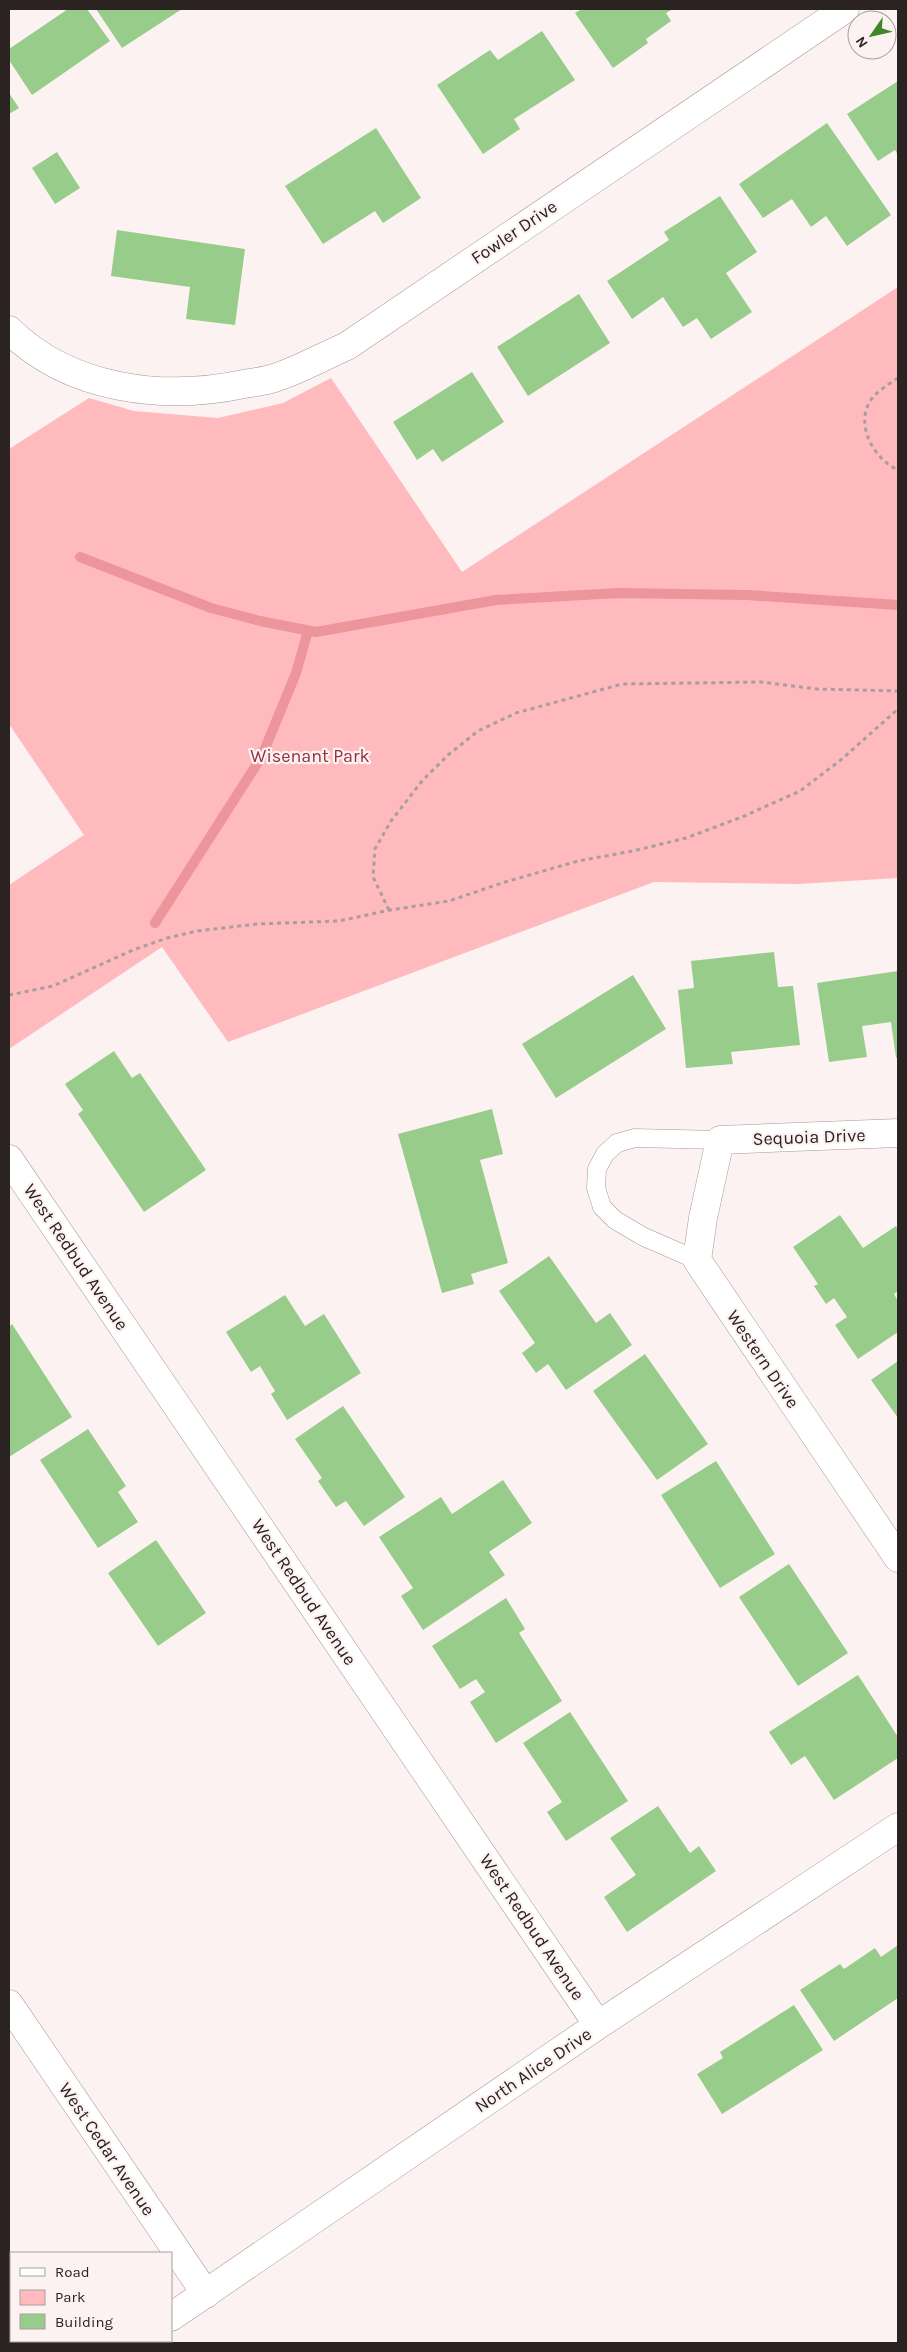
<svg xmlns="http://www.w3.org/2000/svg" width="907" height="2352" font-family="Karla,sans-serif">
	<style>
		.green { fill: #ffbabe }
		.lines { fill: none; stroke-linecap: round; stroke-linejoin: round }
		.stream { stroke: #ec959b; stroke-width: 10 }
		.building { fill: #98cc8a }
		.lane-casing { stroke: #ac9697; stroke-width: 19 }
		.street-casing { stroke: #ac9697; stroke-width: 29 }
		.secondary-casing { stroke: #ac9697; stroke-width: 29 }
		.path { stroke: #a89e9e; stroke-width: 3; stroke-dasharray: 4 4; stroke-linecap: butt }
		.lane { stroke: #fff; stroke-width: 18 }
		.street { stroke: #fff; stroke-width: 28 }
		.secondary { stroke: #fff; stroke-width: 28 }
		.labels { text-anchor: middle; stroke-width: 4.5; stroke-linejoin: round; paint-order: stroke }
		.street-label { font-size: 18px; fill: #2b2222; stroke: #fcf2f2 }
		.park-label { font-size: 18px; fill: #942f3e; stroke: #fcf2f2 }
	</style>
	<rect width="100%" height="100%" fill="#fcf2f2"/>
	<!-- green -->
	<path class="green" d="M898,287v591l-100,6 -144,-2 -426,160 -66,-95 -153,102v-164l75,-50 -75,-111v-275l80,-51 45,13 84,7 65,-15 48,-25 131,194z"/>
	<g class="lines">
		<!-- stream -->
		<path class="stream" d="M80,557l131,51 49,13 56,11 180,-32 123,-7 128,2 151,10
			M155,923l107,-167 34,-83 12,-42"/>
	</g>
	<!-- building -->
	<path class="building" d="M68,9h19l23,32 -78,54 -23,-35v-11z
		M96,9h86l-60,39z
		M582,9h91l-7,4 5,8 -25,18 2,4 -35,25 -38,-55z
		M542,31l33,49 -61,39 6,10 -37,25 -46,-69 53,-35 8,10z
		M898,81v74l-3,-5 -17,11 -31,-47z
		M9,93l10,15 -10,6z
		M827,123l64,92 -44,31 -21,-30 -15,11 -19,-28 -29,19 -24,-34z
		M376,128l45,70 -38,25 -8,-12 -52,33 -38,-58z
		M57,152l23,36 -25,16 -23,-36z
		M720,196l37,56 -31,21 26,39 -41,27 -14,-21 -14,9 -20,-30 -31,22 -25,-38 62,-41 -5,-8z
		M117,230l128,19 -10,76 -49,-6 4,-32 -79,-11z
		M579,294l31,49 -82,53 -31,-49z
		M472,372l32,50 -62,40 -9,-13 -16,11 -24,-38z
		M774,952l4,35 15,-1 7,59 -69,7 2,12 -47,4 -8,-78 16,-2 -3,-27z
		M898,971v87h-2l-5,-36 -29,4 5,31 -38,5 -12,-79z
		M633,975l33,54 -110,69 -34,-54z
		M114,1051l18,27 8,-5 66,97 -62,42 -66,-98 5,-4 -18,-26z
		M492,1109l11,45 -23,6 28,103 -37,11 3,10 -32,9 -44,-159z
		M840,1215l23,33 33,-22 2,4v61l-4,3 4,7v31l-40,27 -23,-34 12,-8 -13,-19 -8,6 -12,-18 4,-2 -25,-37z
		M549,1256l47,67 14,-10 22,32 -66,45 -18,-26 -12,9 -14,-20 13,-10 -36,-52z
		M285,1295l20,31 19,-12 37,59 -74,47 -16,-26 4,-3 -15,-25 -9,6 -25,-40z
		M12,1324l60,93 -63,40v-130z
		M645,1354l63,90 -51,36 -64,-89z
		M898,1361v57l-27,-38z
		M343,1406l62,91 -41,29 -18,-25 -10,6 -18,-26 4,-3 -27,-39z
		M88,1429l38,57 -8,6 20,30 -40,26 -58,-88z
		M716,1461l59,93 -55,34 -59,-93z
		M503,1480l29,43 -43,29 16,23 -82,55 -22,-34 12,-8 -34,-51 62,-40 11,17z
		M156,1540l50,73 -48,33 -50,-73z
		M789,1564l59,89 -50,33 -59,-89z
		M506,1598l19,31 -6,4 43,68 -66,42 -26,-41 15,-10 -9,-13 -16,10 -28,-43z
		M858,1675l40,62v21l-64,42 -29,-44 -14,9 -22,-33z
		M570,1712l58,89 -62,40 -19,-29 15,-10 -39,-59z
		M658,1806l32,47 9,-7 17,25 -89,61 -23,-35 32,-22 -26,-37z
		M898,1945v53l-64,43 -34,-51 40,-26 4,5 31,-21 6,9z
		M794,2005l29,45 -101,64 -25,-40 26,-16 -3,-6z"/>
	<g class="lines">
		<defs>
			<path id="lane" d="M697,1260l-53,-23 -29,-17 -13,-13 -6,-19 1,-19 8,-15 12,-11 18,-5 85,2"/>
			<path id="street" d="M898,1133l-178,7 -17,78 -6,42 201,298
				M9,1159l589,866
				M9,2004l197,290
				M171,2317l427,-292 300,-198
				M132,2343l4,-2"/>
			<path id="secondary" d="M9,330c61,60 154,71 235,54 11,-2 23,-3 33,-7 24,-8 47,-21 70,-31l498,-337"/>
		</defs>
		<!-- lane casing -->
		<use href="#lane" class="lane-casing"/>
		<!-- street casing -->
		<use href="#street" class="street-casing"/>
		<!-- secondary casing -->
		<use href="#secondary" class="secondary-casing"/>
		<!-- path -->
		<path class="path" d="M898,378c-9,6 -23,14 -29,25 -13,24 6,57 29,67
			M389,910l-16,-33 2,-28 16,-28 31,-40 26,-26 30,-24 38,-18 106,-29 139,-2 55,7 82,2
			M9,995l44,-9 80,-36 34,-12 30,-7 60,-7 82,-3 51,-11 59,-9 56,-19 73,-21 55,-10 53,-13 56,-21 58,-26 42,-32 56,-50"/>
		<!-- lane -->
		<use href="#lane" class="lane"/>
		<!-- street -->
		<use href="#street" class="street"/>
		<!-- secondary -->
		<use href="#secondary" class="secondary"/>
	</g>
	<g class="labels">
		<!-- street labels -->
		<g class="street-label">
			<text transform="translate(514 232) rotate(-34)" y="6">Fowler Drive</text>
			<text transform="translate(809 1137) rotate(-2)" y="6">Sequoia Drive</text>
			<text transform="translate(76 1257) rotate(56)" y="6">West Redbud Avenue</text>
			<text transform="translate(763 1359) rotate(56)" y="6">Western Drive</text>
			<text transform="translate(304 1592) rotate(56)" y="6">West Redbud Avenue</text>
			<text transform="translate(532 1927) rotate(56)" y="6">West Redbud Avenue</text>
			<text transform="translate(533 2070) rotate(-34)" y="6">North Alice Drive</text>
			<text transform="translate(107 2149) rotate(56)" y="6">West Cedar Avenue</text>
		</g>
		<!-- park labels -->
		<g class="park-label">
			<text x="310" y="762">Wisenant Park</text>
		</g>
	</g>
	<!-- border -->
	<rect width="907" height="2352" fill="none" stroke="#2b2222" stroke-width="20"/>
	<!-- legend -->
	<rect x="10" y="2252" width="162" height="90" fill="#fcf2f2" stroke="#a89f9f"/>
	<rect x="20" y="2268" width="25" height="8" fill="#ffffff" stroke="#a89f9f"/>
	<text x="55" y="2277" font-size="15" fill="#2b2222">Road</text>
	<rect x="20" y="2290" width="25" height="15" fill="#ffbabe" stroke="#a89f9f"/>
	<text x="55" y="2302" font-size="15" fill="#2b2222">Park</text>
	<rect x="20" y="2314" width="25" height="15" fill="#98cc8a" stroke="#a89f9f"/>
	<text x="55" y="2327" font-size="15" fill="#2b2222">Building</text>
	<!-- north arrow -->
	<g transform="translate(872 35) rotate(236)"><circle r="24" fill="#fcf2f2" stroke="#a89f9f"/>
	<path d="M0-4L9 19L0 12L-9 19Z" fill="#41862b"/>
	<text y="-8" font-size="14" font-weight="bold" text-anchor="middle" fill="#2b2222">N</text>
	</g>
</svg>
